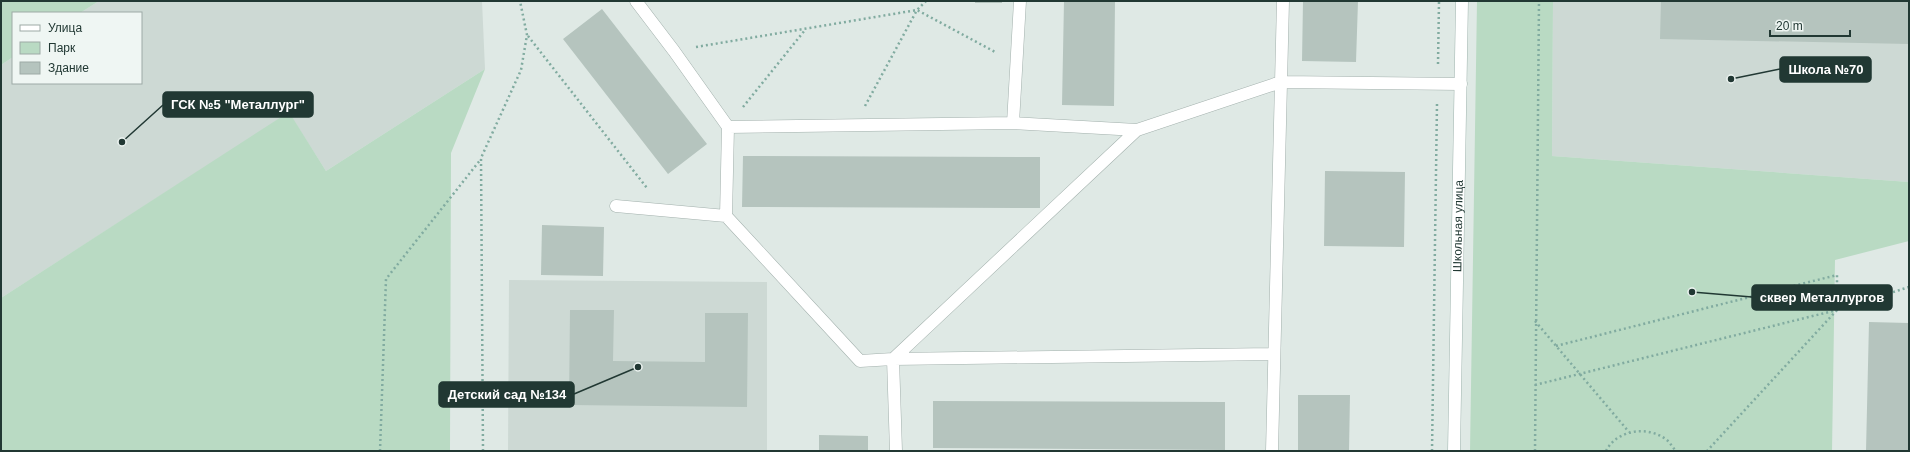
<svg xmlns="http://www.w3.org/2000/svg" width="1910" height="452" font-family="Helvetica,sans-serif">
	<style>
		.built { fill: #cdd9d4 }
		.green { fill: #b9dac3 }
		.building { fill: #b5c4be }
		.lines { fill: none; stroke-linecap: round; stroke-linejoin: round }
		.service-casing { stroke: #a2b0ac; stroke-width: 13 }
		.secondary-casing { stroke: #9fb4ae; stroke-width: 13 }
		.path { stroke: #81aba0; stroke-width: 2.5; stroke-dasharray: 2 3; stroke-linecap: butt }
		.service { stroke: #fff; stroke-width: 12 }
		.secondary { stroke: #fff; stroke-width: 12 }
		.labels { text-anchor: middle; stroke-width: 3; stroke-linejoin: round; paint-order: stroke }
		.street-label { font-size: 12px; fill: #213833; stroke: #eff6f3 }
		.leader { fill: none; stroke: #213833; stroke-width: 1.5 }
		.callout-dot { fill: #213833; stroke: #eff6f3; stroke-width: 1.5 }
		.callout { fill: #213833; stroke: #213833; stroke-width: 1.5 }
		.callout-label { font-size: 13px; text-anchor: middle; font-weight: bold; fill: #fff }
	</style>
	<rect width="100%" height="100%" fill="#dfe9e5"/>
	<!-- built -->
	<path class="built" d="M99,1h383l3,68 -159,102 -37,-58 -288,185v-233l12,-8v26h128v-70h-61z
		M1553,1h356v181l-357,-26z
		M509,280l258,2v169h-259z"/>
	<!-- green -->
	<path class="green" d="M1,1h98l-19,12h-67v44l-12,8z
		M1477,1h76l-1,155 357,26v59l-74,19 -3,191h-362z
		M485,69l-34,84 -1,298h-449v-153l288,-186 37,59z"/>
	<!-- building -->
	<path class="building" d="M975,1h27v2h-27z
		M1064,1h51l-1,105 -52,-1z
		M1303,1h55l-2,61 -54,-1z
		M1661,1h248v43l-249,-5z
		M602,9l105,135 -39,30 -105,-135z
		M743,156l297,1v51l-298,-1z
		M1325,171l80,1 -1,75 -80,-1z
		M542,225l62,2 -1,49 -62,-1z
		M570,310h44l-1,51 92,1v-49h43l-1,94 -178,-2z
		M1869,322l40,1v128h-43z
		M1298,395h52l-1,56h-51z
		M933,401l292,1v48l-292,-2z
		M819,435l49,1v15h-49z"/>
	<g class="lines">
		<defs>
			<path id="service" d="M636,1l38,50 54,76 -2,89 134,145 33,-2 244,-229
				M1013,123l7,-122
				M728,127l285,-4 124,7 144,-48 180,2
				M616,206l110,10
				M896,451l-3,-92 381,-5
				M1272,451l11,-450"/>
			<g id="secondary">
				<path id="s1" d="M1454,451l8,-450"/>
			</g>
		</defs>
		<!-- service casing -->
		<use href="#service" class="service-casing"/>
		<!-- secondary casing -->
		<use href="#secondary" class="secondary-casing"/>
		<!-- path -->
		<path class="path" d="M528,36l119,152
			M696,47l221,-37 9,-9
			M1438,64l1,-63
			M865,106l52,-96 80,43
			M743,107l62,-77
			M1535,321l94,111
			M1556,346l281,-71v35l-130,141
			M1535,385l302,-75 72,-23
			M380,451l6,-172 95,-120
			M483,451l-2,-293 40,-88 6,-35 -7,-34
			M1432,451l5,-348
			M1535,451l4,-450
			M1606,451c11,-22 44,-26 62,-10 3,3 5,7 8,10"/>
		<!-- service -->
		<use href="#service" class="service"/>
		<!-- secondary -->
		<use href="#secondary" class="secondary"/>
	</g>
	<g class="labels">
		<!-- street labels -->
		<g class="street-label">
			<text dy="4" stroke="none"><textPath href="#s1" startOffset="225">Школьная улица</textPath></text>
		</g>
	</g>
	<!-- callouts -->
	<path class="leader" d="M1731 79L1780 69M122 142L163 105M1692 292L1752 297M638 367L574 394"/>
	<g class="callout-dot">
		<circle cx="1731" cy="79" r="4"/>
		<circle cx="122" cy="142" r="4"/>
		<circle cx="1692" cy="292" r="4"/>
		<circle cx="638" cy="367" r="4"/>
	</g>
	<g class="callout">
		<rect x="1780" y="57" width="91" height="25" rx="4"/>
		<rect x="163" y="92" width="150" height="25" rx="4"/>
		<rect x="1752" y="285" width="140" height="25" rx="4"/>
		<rect x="439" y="382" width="135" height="25" rx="4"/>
	</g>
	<g class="callout-label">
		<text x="1826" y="74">Школа №70</text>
		<text x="238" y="109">ГСК №5 "Металлург"</text>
		<text x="1822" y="302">сквер Металлургов</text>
		<text x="507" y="399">Детский сад №134</text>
	</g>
	<!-- border -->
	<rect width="1910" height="452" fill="none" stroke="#213833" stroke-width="4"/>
	<!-- legend -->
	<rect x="12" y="12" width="130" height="72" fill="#eff6f3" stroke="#9daaa6"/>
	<rect x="20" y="25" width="20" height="6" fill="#ffffff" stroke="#9daaa6"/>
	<text x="48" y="32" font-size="12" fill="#213833">Улица</text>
	<rect x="20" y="42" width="20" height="12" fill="#b9dac3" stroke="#9daaa6"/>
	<text x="48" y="52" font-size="12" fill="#213833">Парк</text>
	<rect x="20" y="62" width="20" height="12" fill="#b5c4be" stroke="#9daaa6"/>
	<text x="48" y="72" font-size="12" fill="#213833">Здание</text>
	<!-- scale -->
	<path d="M1770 30v6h80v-6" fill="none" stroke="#213833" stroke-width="2"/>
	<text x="1776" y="30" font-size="12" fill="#213833" stroke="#eff6f3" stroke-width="3" paint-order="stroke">20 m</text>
</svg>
